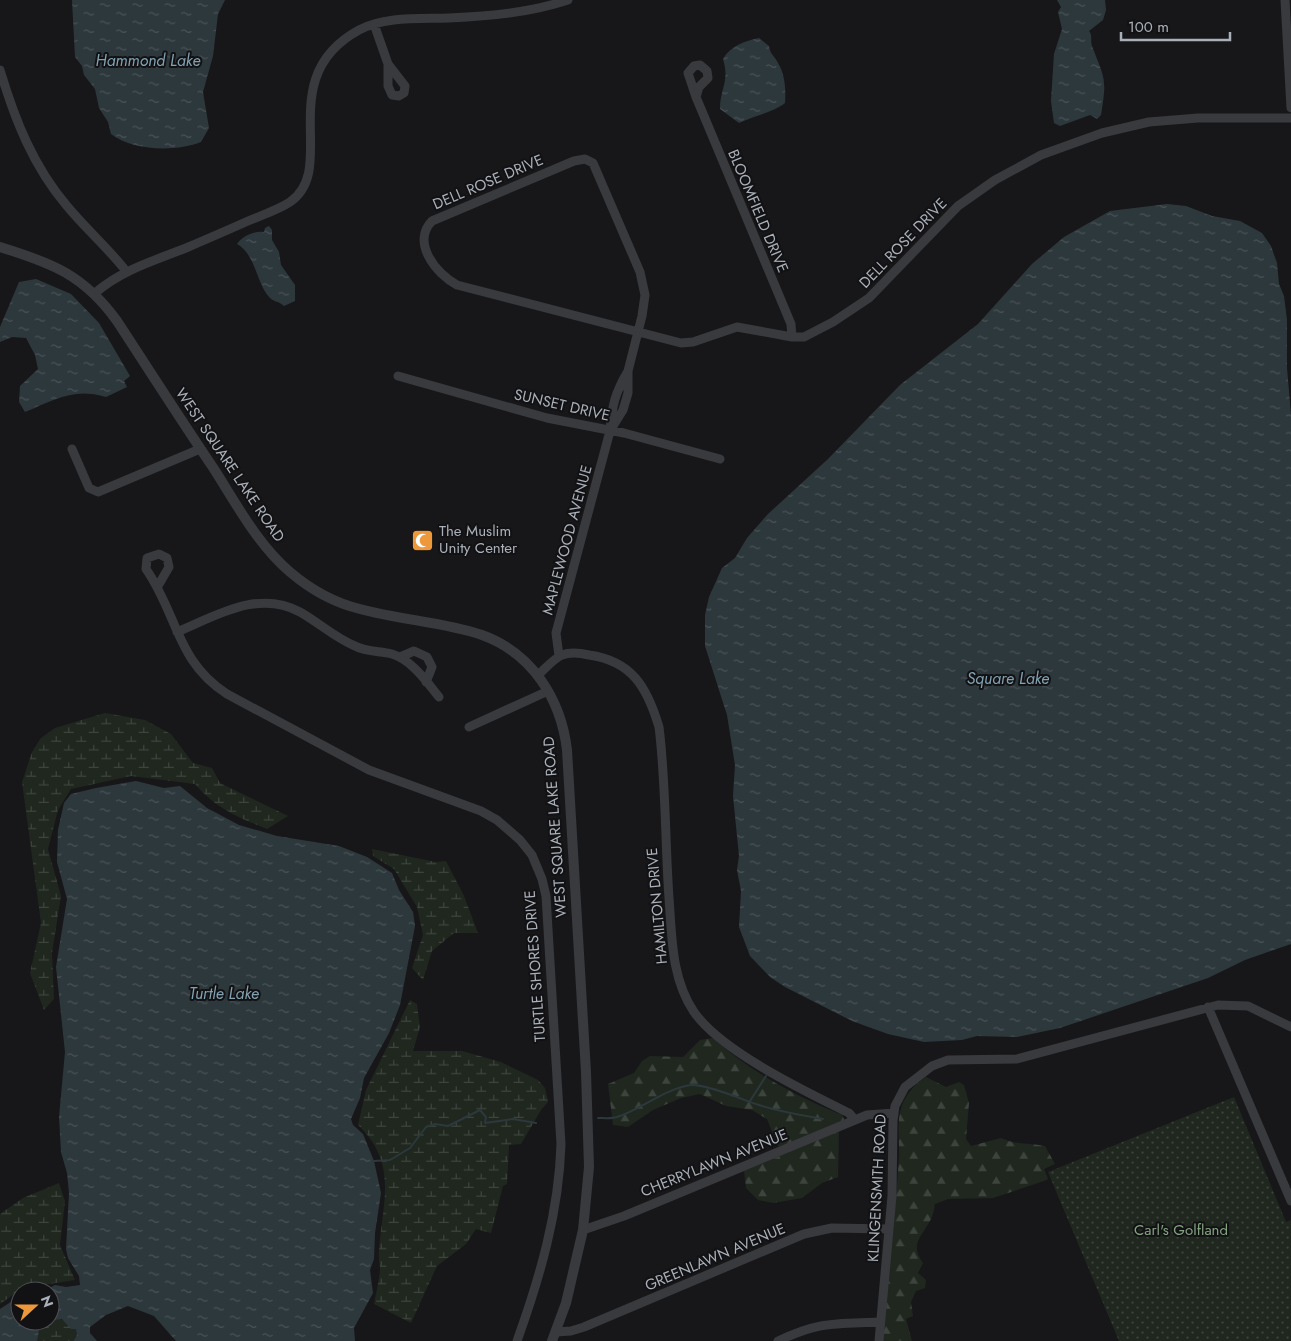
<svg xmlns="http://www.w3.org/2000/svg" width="1291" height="1341" font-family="Jost,sans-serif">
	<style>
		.forest { fill: url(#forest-firs) }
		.wetland { fill: url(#wetland-marsh) }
		.park { fill: url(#park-dots) }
		.water { fill: url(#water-ripples) }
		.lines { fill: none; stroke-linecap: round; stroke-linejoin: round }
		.stream { stroke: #2d383d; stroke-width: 2 }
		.minor { stroke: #383a3e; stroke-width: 9 }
		.tertiary { stroke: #383a3e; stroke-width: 10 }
		.labels { text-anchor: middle; stroke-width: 4; stroke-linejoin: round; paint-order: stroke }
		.street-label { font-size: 15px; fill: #aab0b9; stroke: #121214 }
		.poi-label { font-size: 15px; fill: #aab0b9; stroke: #121214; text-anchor: start }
		.park-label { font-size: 15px; fill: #84a381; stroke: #121214 }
		.water-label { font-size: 16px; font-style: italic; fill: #82a2b2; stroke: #121214 }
	</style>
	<defs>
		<pattern id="forest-firs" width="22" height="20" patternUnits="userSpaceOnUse" patternTransform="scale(1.25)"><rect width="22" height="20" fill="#1f271f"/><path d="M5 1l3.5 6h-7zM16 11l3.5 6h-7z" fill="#3d443d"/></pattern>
		<pattern id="wetland-marsh" width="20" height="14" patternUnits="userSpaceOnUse" patternTransform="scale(1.25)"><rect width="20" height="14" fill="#1f271f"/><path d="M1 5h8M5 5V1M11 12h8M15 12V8" fill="none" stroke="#3d443d"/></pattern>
		<pattern id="park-dots" width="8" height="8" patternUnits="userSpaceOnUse" patternTransform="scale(1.25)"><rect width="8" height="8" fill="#1f271f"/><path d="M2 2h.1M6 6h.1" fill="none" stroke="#3d443d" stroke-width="1.8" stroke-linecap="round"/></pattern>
		<pattern id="water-ripples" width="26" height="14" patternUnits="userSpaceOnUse" patternTransform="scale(1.25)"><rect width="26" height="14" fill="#2d383d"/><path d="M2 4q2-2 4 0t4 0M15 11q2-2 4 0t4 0" fill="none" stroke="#495257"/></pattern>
	</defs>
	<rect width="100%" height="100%" fill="#171719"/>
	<!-- forest -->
	<path class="forest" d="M713,1038c36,33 84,59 129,77l2,4 -1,4 -59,24 -6,-1 -11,-27 -15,-9 -26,-4 -26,-12 -19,4 -28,12 -25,17 -15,-2 -5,-41 26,-11 8,-12 8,-5 33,1 17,-17z
		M926,1077l20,10 13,-5 5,3 5,18 -3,36 5,7 30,-8c15,7 28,5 44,8l10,18 -11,5 4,10 -4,2 -51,17 -45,1 -13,5c-1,5 -2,11 -4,15 -9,18 -22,24 -8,44l-5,10 8,7 -1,8 -9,3 -5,11 2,14 -7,3 6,22h-30c6,-61 13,-122 17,-183 1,-17 -3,-36 3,-53 5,-12 14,-22 24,-28z
		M839,1131l-1,46 -16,6 -20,15 -29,5 -15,-3 -12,-12 -2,-17z"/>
	<!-- wetland -->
	<path class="wetland" d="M105,713l40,7 26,14 22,29 19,5 8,15 68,33 -21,13c-28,-11 -52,-21 -72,-45l-64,-8 -60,13 -13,21 -10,39 13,47 -9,57 2,46 -10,11 -14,-37 11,-50 -19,-141 10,-30 9,-14 14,-10z
		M372,849l64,13 10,-1 18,35 14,37h-24l-22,18 -9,29 -11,-12 11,-33 -6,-28 -23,-38 -21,-13z
		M410,1000l7,4 3,23 -7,24h49l39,11 37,18 7,8 3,14 -7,8 -20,34 -12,1 -2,39 -4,2 -12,47 -15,-4 -10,15 -29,22 -26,57 -37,-19c2,-11 5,-23 6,-34 0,-6 -2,-13 -1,-19 3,-48 20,-87 -21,-126l8,-35z
		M59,1183l6,18 -5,44 15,35 -52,8 -23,16v-90l23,-16z
		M55,1319l10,1 4,6 7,3 1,7 -4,5h-36c2,-13 6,-19 18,-22z"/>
	<!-- park -->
	<path class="park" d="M1234,1097l52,125 5,-2v121h-172l-71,-169z"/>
	<!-- water -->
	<path class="water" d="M72,0h153l-7,14 -5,42 -10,36 6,36 -8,14c-25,10 -68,9 -90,-8l-3,-12 -9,-14 -4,-19 -11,-14 -2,-9 -7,-9z
		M1057,0h48l1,10 -3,10 -14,11c4,5 1,9 3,15 13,34 15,32 9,69l-4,4 -7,-4 -30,11 -6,-3 -3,-22 3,-47 8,-25 -4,-17 3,-5z
		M759,38l10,8c1,9 6,10 9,17 7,11 8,27 7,40 -11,9 -31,13 -46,20l-19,-14c0,-21 10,-27 3,-50 7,-13 22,-18 36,-21z
		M1167,204l19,2 26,10 28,5 22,12 9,13 6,17 2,21 5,12 3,24v48l4,47v529l-46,16 -37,18 -148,50 -43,9 -40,-1 -15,4 -38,2 -36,-8 -36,-13 -67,-34 -15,-10 -20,-21 -11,-29 2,-36 -4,-21 2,-14 -6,-60 2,-31 -8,-50 -22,-69v-31l4,-18 13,-29 13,-10 12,-20 21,-24 60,-55 72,-74 78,-61 54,-60 32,-27 46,-26z
		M269,226l3,4v10l7,12 2,13 14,20v16l-11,5c-5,-5 -10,-4 -14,-8 -14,-14 -14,-44 -33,-54 4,-7 18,-14 27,-12l1,-4z
		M36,279l35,15 28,29 31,53 -6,5 3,6 -21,10c-32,-10 -52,3 -81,15l-6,-10 1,-16 18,-17 -3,-14 -9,-17 -14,-1 -12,5v-15l19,-45z
		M136,781l28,7 16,-2 27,22 32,17 38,11 62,10 28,11 25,16 7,17 14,22 2,14 -15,79 -11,28 -25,45 -4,20 -9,21 2,6 10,9 11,27 7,32 -6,40 -1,26 -4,11 3,23 -19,35 1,13h-179l-22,-25 -26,-10 -22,9 -16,12v6l7,8h-24l4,-5 -1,-7h-5l-9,-10 -12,1v-29h-6l11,-6 11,2 14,-2 -1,-9 -11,-18 -2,-9 3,-56 -2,-20 -6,-21 -2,-35 6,-65 -9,-85 11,-68 -10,-37 1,-32 6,-27 7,-9 25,-6z
		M20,1296v25h28l-9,10 -2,10h-37v-32z"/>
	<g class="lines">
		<!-- stream -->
		<path class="stream" d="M750,1101l16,-25
			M598,1118c6,0 13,1 19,-1 25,-8 47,-28 74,-32 16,-1 52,15 68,20 21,7 43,10 64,14
			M374,1161l16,-1 20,-12 16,-21 9,-3 13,2 32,-16 6,7 -1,6 28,-4 23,4"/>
		<!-- minor -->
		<path class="minor" d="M1285,0l6,108
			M374,24l14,40v22l4,9 7,1 5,-3 1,-7 -17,-22
			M0,70c15,50 33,96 67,136 19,23 41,42 59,65
			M696,97l-8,-24 6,-7 6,-1 7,6 1,7 -9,9 -3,10 95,227 1,13
			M95,293c27,-23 58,-32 91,-45 21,-9 42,-18 62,-27 14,-6 30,-11 42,-19 50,-34 -19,-124 69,-172 26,-14 61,-11 90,-12 40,-2 80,-5 119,-18
			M398,376l149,42 77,15 96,26
			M610,431l13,-21 5,-17v-22l14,-55 3,-21 -5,-23 -47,-109 -8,-4 -11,2 -142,60c-21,21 4,53 25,64l224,58 12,-1 44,-15 55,10h12l29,-15 36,-24 89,-92 37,-26 46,-25 61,-22 47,-11 49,-4h93
			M72,449l17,39 9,4 102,-43
			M158,586l11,-19 -2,-9 -8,-4 -12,4 -1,11c32,46 30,92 81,125l142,76 112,41 16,9 23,20 12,15 10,24 4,17 15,248c-2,68 -21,133 -44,197
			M177,632c39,-16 81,-43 123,-20 18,10 35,26 55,34 11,6 25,5 37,8 20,6 35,28 47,43
			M559,656l-3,-23 54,-202c2,-26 5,-38 18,-60
			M400,657l14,-6 13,6 5,10 -6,15
			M538,675c7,-6 15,-16 24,-20 8,-3 18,-2 27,0 43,6 58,32 70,72 7,56 6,114 10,171 3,38 2,80 25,114 28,40 111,79 155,101l6,7
			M469,727l79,-36
			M1208,1007l83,194
			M583,1230l41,-14 231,-96 12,-5 27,-2
			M556,1332l15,-1 13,-4 220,-93 28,-6 57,1
			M778,1341c42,-20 57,-17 102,-19
			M879,1341l13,-145 1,-75 2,-15 10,-19 27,-21 16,-6 69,-1 201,-54 30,1 43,21"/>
		<!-- tertiary -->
		<path class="tertiary" d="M0,247c52,16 84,28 117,74 32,49 64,99 97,148 23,36 44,76 76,103 20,17 45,31 70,37 40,11 83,13 122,26 50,18 79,64 85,115l19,322 3,95 -6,63 -17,73 -14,38"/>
	</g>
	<!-- icons -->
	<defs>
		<symbol id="mosque-square" viewBox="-11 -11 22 22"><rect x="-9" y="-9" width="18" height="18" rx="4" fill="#ed993b" stroke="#121214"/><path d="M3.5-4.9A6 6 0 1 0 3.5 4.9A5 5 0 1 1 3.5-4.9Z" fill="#fff"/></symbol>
	</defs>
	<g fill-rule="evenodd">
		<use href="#mosque-square" x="410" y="528" width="25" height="25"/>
	</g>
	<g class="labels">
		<!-- street labels -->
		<g class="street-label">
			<text transform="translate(488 182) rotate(-23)" y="5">DELL ROSE DRIVE</text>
			<text transform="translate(758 211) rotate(67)" y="5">BLOOMFIELD DRIVE</text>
			<text transform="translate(903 243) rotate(-46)" y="5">DELL ROSE DRIVE</text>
			<text transform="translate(562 405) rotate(13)" y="5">SUNSET DRIVE</text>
			<text transform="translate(230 465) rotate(56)" y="5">WEST SQUARE LAKE ROAD</text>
			<text transform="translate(567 540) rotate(-75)" y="5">MAPLEWOOD AVENUE</text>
			<text transform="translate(555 827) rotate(-94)" y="5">WEST SQUARE LAKE ROAD</text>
			<text transform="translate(657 906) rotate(-95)" y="5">HAMILTON DRIVE</text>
			<text transform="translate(535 966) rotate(-94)" y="5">TURTLE SHORES DRIVE</text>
			<text transform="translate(714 1163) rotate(-22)" y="5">CHERRYLAWN AVENUE</text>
			<text transform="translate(877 1188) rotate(-87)" y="5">KLINGENSMITH ROAD</text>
			<text transform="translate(715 1257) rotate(-23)" y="5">GREENLAWN AVENUE</text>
		</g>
		<!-- poi labels -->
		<g class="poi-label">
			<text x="439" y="536">The Muslim<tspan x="439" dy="17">Unity Center</tspan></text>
		</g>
		<!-- park labels -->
		<g class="park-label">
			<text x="1181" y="1235">Carl's Golfland</text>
		</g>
		<!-- water labels -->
		<g class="water-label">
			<text x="148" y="66">Hammond Lake</text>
			<text x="1008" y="684">Square Lake</text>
			<text x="224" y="999">Turtle Lake</text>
		</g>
	</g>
	<!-- north arrow -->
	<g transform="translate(35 1306) rotate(69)"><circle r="24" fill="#121214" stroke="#4f5156"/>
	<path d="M0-4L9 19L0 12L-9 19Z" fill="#ed993b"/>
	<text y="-8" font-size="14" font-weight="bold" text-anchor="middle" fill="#aab0b9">N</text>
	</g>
	<!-- scale -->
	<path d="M1121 32v8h109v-8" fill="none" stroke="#aab0b9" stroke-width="2.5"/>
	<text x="1128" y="32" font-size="15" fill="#aab0b9" stroke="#121214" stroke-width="4" paint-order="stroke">100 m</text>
</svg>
